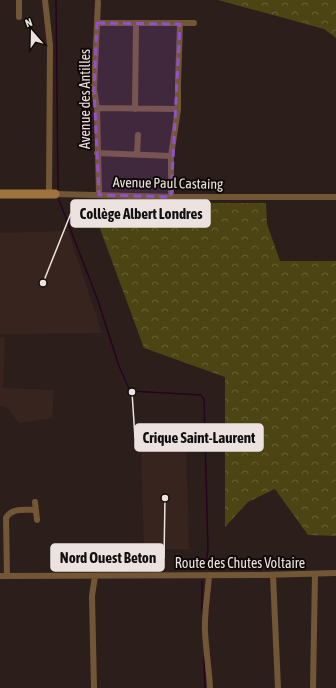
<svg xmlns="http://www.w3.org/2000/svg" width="336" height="688" font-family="'Asap Condensed',sans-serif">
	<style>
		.built { fill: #38241e }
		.forest { fill: url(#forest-crowns) }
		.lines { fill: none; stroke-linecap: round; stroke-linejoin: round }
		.stream { stroke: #260420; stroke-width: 1.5 }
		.street { stroke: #725736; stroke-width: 6 }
		.secondary { stroke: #9f733d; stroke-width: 9 }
		.marked { fill: #9251c6; fill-opacity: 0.2; stroke: #9251c6; stroke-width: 3; stroke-dasharray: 8 5; stroke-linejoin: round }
		.labels { text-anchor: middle; stroke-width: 4; stroke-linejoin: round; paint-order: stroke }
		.street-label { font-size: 14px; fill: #ece3e0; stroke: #100a08 }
		.leader { fill: none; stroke: #ece3e0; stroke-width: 1.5 }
		.callout-dot { fill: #ece3e0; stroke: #100a08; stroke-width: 1.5 }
		.callout { fill: #ece3e0; stroke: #ece3e0; stroke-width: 1.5 }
		.callout-label { font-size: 15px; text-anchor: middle; font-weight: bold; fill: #111 }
	</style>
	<defs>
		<pattern id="forest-crowns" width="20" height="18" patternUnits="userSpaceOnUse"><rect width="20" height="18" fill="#4c4513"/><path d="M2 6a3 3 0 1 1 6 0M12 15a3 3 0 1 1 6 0" fill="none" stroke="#666035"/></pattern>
	</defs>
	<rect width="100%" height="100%" fill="#2c1f1b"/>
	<!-- built -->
	<path class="built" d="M68,231l34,102 -102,1v-101z
		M0,338h5l-2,50 51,2 -2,28 -33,5 -11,-14 -8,-4z
		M186,446l3,103 -45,1 -3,-102z"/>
	<!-- forest -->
	<path class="forest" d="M218,0h118v38l-12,-9z
		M156,203h110l1,21 13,37h56v275l-28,-1 -33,-46 -27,13 -23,25v-150l-81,-29 -49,-133z"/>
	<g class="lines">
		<!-- stream -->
		<path class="stream" d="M56,0l2,189
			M59,200l38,98 22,68 11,25 71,4 3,4 4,150 -3,20
			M202,581v33
			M204,656l1,32"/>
		<!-- street -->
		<path class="street" d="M19,0v17
			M45,0l5,45 -1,149
			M98,2l-4,87 3,19 2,87
			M97,23h97
			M97,108l81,1
			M135,109l1,-85
			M97,153l74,3
			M137,154l1,-19
			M55,194l116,3h165
			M171,197v-41l7,-47v-27l2,-58
			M35,502l2,18
			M209,575c-1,19 -5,37 -4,57 1,18 4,37 5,56
			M273,575l5,113
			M0,576l262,-1 74,-2
			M7,576l-1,-58c6,-11 20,-8 30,-8
			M94,688l-2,-92 3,-20
			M313,688l2,-114"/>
		<!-- secondary -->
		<path class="secondary" d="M0,194h55"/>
	</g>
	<!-- marked area -->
	<path class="marked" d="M97,23l83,1 -9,173 -72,-2 -5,-106z"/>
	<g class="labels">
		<!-- street labels -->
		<g class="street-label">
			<text transform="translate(85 99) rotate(-90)" y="5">Avenue des Antilles</text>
			<text transform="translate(168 183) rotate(1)" y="5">Avenue Paul Castaing</text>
			<text x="240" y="568">Route des Chutes Voltaire</text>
		</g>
	</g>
	<!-- callouts -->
	<path class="leader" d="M43 283L71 213M132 392L135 438M165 498L164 558"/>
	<g class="callout-dot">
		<circle cx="43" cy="283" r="4"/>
		<circle cx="132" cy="392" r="4"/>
		<circle cx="165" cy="498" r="4"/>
	</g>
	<g class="callout">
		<rect x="71" y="200" width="139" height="27" rx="4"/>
		<rect x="135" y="424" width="128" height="27" rx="4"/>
		<rect x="51" y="544" width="113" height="27" rx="4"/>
	</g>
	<g class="callout-label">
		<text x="141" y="219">Collège Albert Londres</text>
		<text x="199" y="443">Crique Saint-Laurent</text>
		<text x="108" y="563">Nord Ouest Beton</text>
	</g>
	<!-- north arrow -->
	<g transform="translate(32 32) rotate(340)" stroke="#100a08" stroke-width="3" paint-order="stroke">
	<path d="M0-3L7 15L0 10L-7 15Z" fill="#ece3e0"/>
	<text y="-6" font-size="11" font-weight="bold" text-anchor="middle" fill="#ece3e0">N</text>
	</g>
</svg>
